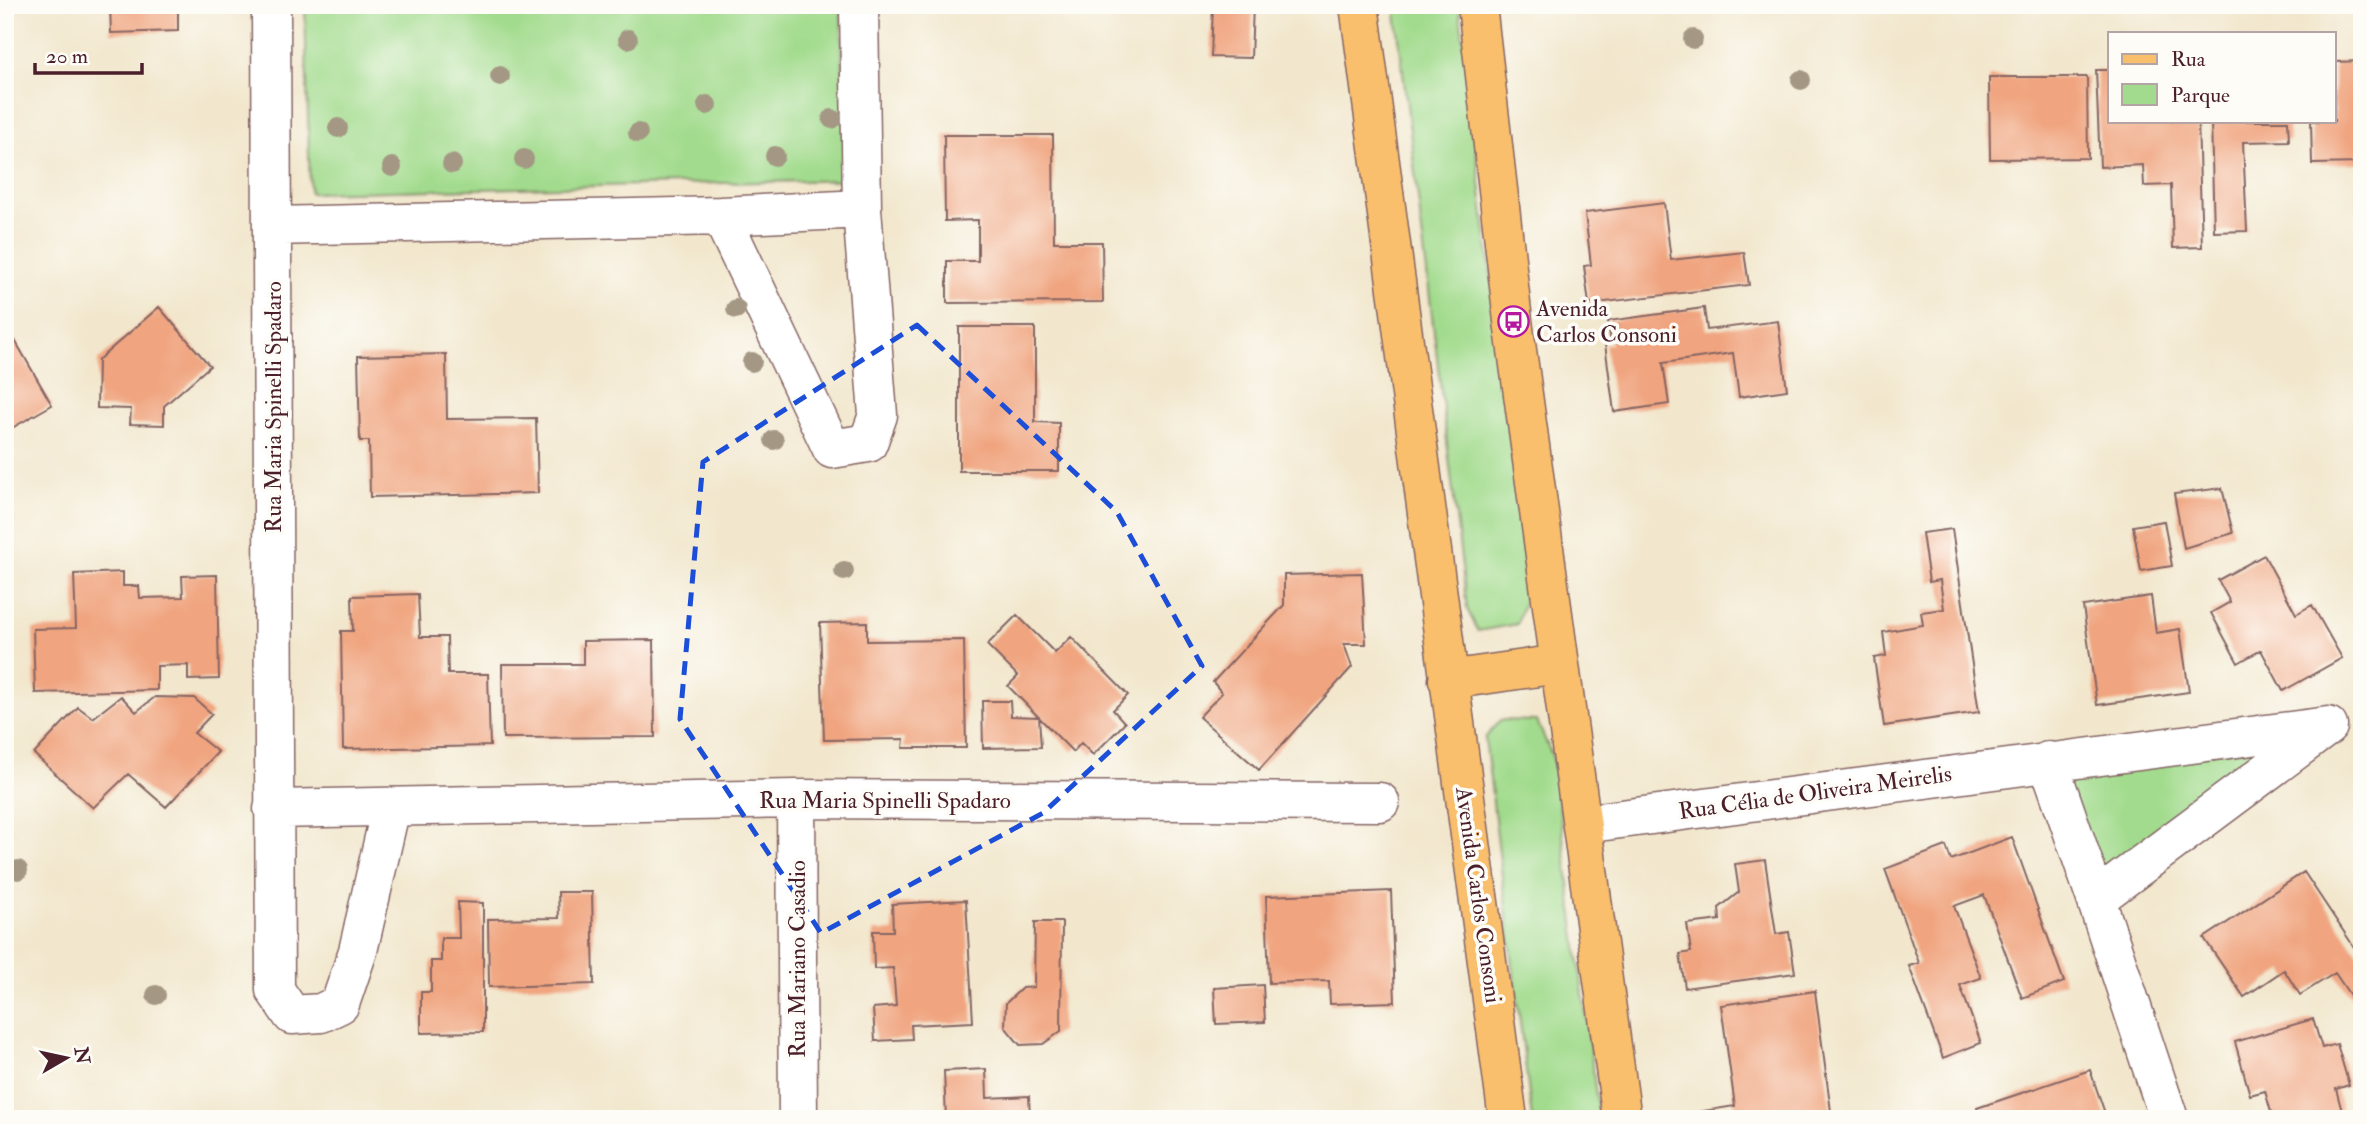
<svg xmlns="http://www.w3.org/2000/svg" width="2367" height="1124" font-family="'IM FELL Double Pica',serif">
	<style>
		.green { fill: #a2db8d; stroke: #767d5c; stroke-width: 2 }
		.building { fill: #f0a47f }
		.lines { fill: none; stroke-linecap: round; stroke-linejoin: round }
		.minor-casing { stroke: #856564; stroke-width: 41 }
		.major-casing { stroke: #856564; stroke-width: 41 }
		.minor { stroke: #fff; stroke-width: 38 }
		.major { stroke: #f9bf6d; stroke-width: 38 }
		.tree { fill: #a49884 }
		.marked { fill: none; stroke: #1d4ed8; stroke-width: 5; stroke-dasharray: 14 9; stroke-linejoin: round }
		.labels { text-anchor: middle; stroke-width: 7; stroke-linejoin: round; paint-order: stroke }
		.poi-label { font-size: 23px; fill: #4a1f2b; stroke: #fdfcf7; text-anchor: start }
		.street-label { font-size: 23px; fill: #4a1f2b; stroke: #fdfcf7 }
	</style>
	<rect width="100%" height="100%" fill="#fdfcf7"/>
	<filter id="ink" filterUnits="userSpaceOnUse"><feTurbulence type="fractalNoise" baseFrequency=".0143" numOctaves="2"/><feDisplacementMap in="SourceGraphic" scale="14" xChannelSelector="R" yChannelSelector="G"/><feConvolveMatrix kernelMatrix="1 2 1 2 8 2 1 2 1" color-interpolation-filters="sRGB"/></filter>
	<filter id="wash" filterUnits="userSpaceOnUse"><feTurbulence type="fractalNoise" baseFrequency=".00686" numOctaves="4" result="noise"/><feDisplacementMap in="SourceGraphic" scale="28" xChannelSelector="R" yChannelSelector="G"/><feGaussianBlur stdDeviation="1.57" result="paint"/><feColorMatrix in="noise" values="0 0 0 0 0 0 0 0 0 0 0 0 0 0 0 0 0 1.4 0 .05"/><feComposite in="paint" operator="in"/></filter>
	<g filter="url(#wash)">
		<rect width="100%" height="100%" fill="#f2e7cd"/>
		<!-- green -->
		<path class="green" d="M305,5h536l5,175 -536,13z
			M1395,5h64l69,584 -11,35 -39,7 -11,-22z
			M1500,720l37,1 16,37 46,361h-67l-47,-381z
			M2308,734l-211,157 -42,-126z"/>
		<g id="blocks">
			<!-- building -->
			<path class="building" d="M110,5h68v26l-67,2z
				M1213,5h40l-2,53 -40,-1z
				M2362,61v102l-50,1 -1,-43h23v-59z
				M2096,70h14v51h88l4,126 -29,1 -2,-63 -27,1 -1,-21 -43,2z
				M1989,77h98l1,81 -98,1z
				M2211,121h77l1,20 -46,1 4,89 -33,1z
				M944,135h109l1,107h48l1,60 -156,1v-42h31v-41l-33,1z
				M2362,186v60h-2l-4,-59z
				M1664,203l7,57 73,-8 5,33 -160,19 -5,-38 7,-1 -6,-52z
				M159,307l51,59 -46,40v19l-34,-1 1,-15 -34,-1 1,-48z
				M1704,308l3,22 71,-9 9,69 -48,7 -6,-44 -70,10 6,41 -55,8 -9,-68h6l-3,-23z
				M5,323l47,82 -40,23 -7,-12z
				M959,327h76v95l24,1v48h-100z
				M446,354l1,65 89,-1 2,75 -168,4 -1,-56h-9l-2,-85z
				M2222,488l11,45 -49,15 -10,-54z
				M2164,521l8,45 -31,5 -8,-45z
				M1952,529l27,183 -95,14 -10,-68 12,-2 -3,-24 40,-7 -2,-13 23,-3 -4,-29 -11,2 -7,-49z
				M2264,555l32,59 16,-9 30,53 -59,33 -22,-41 -23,13 -27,-50 19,-11 -12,-22z
				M123,572v14h16l1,12 43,-1 -1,-21 35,-1 2,104 -31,1v-15l-31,1v24l-122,3 -2,-64 43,-1 -2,-54z
				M1362,573l4,71h-22l8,23 -93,103 -60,-53 23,-24 -9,-11 71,-77v-30z
				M418,594l2,43h27l1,37h40l2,72 -147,3 -2,-118h12l-1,-35z
				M2151,596l5,37 24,-4 9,63 -92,13 -14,-99z
				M1017,615l38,38 16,-16 57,58 -15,15 12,13 -32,32 -12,-12 -8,9 -65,-66 10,-10 -31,-31z
				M867,622v19l97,-1 2,108h-63l1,-9 -80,1 -4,-117z
				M654,640l1,97 -152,1 -1,-74h81v-23z
				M121,696l15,16 19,-15 39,1 18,16 -18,19 24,19 -52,55 -38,-33 -35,34 -59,-54 44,-47 15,11z
				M982,701h28l1,15 28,1 2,30 -58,1z
				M2012,837l52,145 -42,16 -38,-103 -30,11 27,72 -21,7 21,58 -38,15 -34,-92 10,-3 -34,-94 61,-23 5,14z
				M1765,860l11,74 13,-2 6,41 -110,15 -5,-34 11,-2 -4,-28 33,-4 -1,-12 20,-16 -4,-28z
				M2304,872l58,87v54l-27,-40 -35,22 -16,-25 -40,27 -40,-59z
				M1391,891l4,111 -65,2 -1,-23 -60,2 -3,-87z
				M558,892h34l2,92 -105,3 -1,-68 71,-1z
				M966,900l7,122 -62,3 1,14 -37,2 -2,-33 23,-2 -3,-38 -19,1 -1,-38h20l-1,-27z
				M458,902l25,1v129l-62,1v-41h10v-31h10v-23h18z
				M1035,922h27l-1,109 -18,13 -23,1 -15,-18 1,-24 16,-15 12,-1z
				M1263,985l2,37 -49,2 -2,-36z
				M1815,991l17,128h-134l-1,-7 38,-6 -14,-101z
				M2313,1019l9,29 15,-4 12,41 -13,4 8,30h-71l-8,-28 -15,4 -15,-53z
				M986,1069l1,29 42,-2 1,23h-84l-2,-48z
				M2090,1070l17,49h-127l-3,-11z"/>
		</g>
	</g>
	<g filter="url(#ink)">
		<use href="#blocks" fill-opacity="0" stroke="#856564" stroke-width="2"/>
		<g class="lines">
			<defs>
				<path id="minor" d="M271,5l4,985 17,25 29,-2 19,-9 18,-53 33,-144
					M721,216l111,233 36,-6 10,-28 -16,-206 -3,-204
					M272,226l449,-10 141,-7
					M2048,761l48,138 73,220
					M796,799l2,320
					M273,809l523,-10 584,3
					M1583,824l745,-98 -232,173"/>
				<path id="major" d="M1359,5l149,1114
					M1477,5l36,316 109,798
					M1448,680l111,-16"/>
			</defs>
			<!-- minor casing -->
			<use href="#minor" class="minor-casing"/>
			<!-- major casing -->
			<use href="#major" class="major-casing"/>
			<!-- minor -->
			<use href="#minor" class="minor"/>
			<!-- major -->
			<use href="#major" class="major"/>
		</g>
		<!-- trees -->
		<g class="tree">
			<circle cx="628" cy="39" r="10"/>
			<circle cx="1693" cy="39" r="10"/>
			<circle cx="500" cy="76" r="10"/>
			<circle cx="1801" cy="80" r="10"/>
			<circle cx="707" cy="105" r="10"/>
			<circle cx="832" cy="119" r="10"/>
			<circle cx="338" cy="128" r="10"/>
			<circle cx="638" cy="133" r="10"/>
			<circle cx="775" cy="156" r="10"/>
			<circle cx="524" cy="159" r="10"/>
			<circle cx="452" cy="164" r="10"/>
			<circle cx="392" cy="167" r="10"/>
			<circle cx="736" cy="309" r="10"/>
			<circle cx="752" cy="362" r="10"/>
			<circle cx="774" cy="440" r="10"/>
			<circle cx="844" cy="571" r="10"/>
			<circle cx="18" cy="870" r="10"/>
			<circle cx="156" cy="995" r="10"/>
		</g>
	</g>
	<!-- marked area -->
	<path class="marked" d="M917,325l200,187 85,154 -159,147 -222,120 -141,-214 23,-257z"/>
	<!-- icons -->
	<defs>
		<symbol id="bus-ring" viewBox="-11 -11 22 22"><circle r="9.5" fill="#fdfcf7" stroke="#b5179e" stroke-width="1.5"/><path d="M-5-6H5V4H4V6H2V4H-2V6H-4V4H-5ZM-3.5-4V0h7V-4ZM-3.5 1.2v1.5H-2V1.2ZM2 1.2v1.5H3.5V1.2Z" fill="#b5179e"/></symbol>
	</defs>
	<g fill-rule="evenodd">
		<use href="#bus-ring" x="1496" y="304" width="35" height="35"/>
	</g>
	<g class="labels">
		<!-- poi labels -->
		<g class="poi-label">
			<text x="1536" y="316">Avenida<tspan x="1536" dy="26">Carlos Consoni</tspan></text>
		</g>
		<!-- street labels -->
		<g class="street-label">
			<text transform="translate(273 407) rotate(-90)" y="8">Rua Maria Spinelli Spadaro</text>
			<text transform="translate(1815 792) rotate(-8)" y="8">Rua Célia de Oliveira Meirelis</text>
			<text x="885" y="808">Rua Maria Spinelli Spadaro</text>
			<text transform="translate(1479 895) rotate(82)" y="8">Avenida Carlos Consoni</text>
			<text transform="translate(797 959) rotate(-90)" y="8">Rua Mariano Casadio</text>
		</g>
	</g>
	<!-- margin -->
	<rect width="2367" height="1124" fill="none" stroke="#fdfcf7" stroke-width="28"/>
	<!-- legend -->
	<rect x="2108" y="32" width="228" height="91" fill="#fdfcf7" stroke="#b5a4a5" stroke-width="2"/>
	<rect x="2122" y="54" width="35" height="10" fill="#f9bf6d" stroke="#b5a4a5" stroke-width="2"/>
	<text x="2171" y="66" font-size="21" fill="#4a1f2b">Rua</text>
	<rect x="2122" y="84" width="35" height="21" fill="#a2db8d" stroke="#b5a4a5" stroke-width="2"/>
	<text x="2171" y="102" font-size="21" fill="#4a1f2b">Parque</text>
	<!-- north arrow -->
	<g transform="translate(66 1058) rotate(81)" stroke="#fdfcf7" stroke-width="5" paint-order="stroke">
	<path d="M0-5L12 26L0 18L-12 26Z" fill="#4a1f2b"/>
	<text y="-10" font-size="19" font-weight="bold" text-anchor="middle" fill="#4a1f2b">N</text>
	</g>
	<!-- scale -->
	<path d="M35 63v10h107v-10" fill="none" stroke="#4a1f2b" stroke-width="3.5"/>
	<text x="46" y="63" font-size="21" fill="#4a1f2b" stroke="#fdfcf7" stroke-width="5" paint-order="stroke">20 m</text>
</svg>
